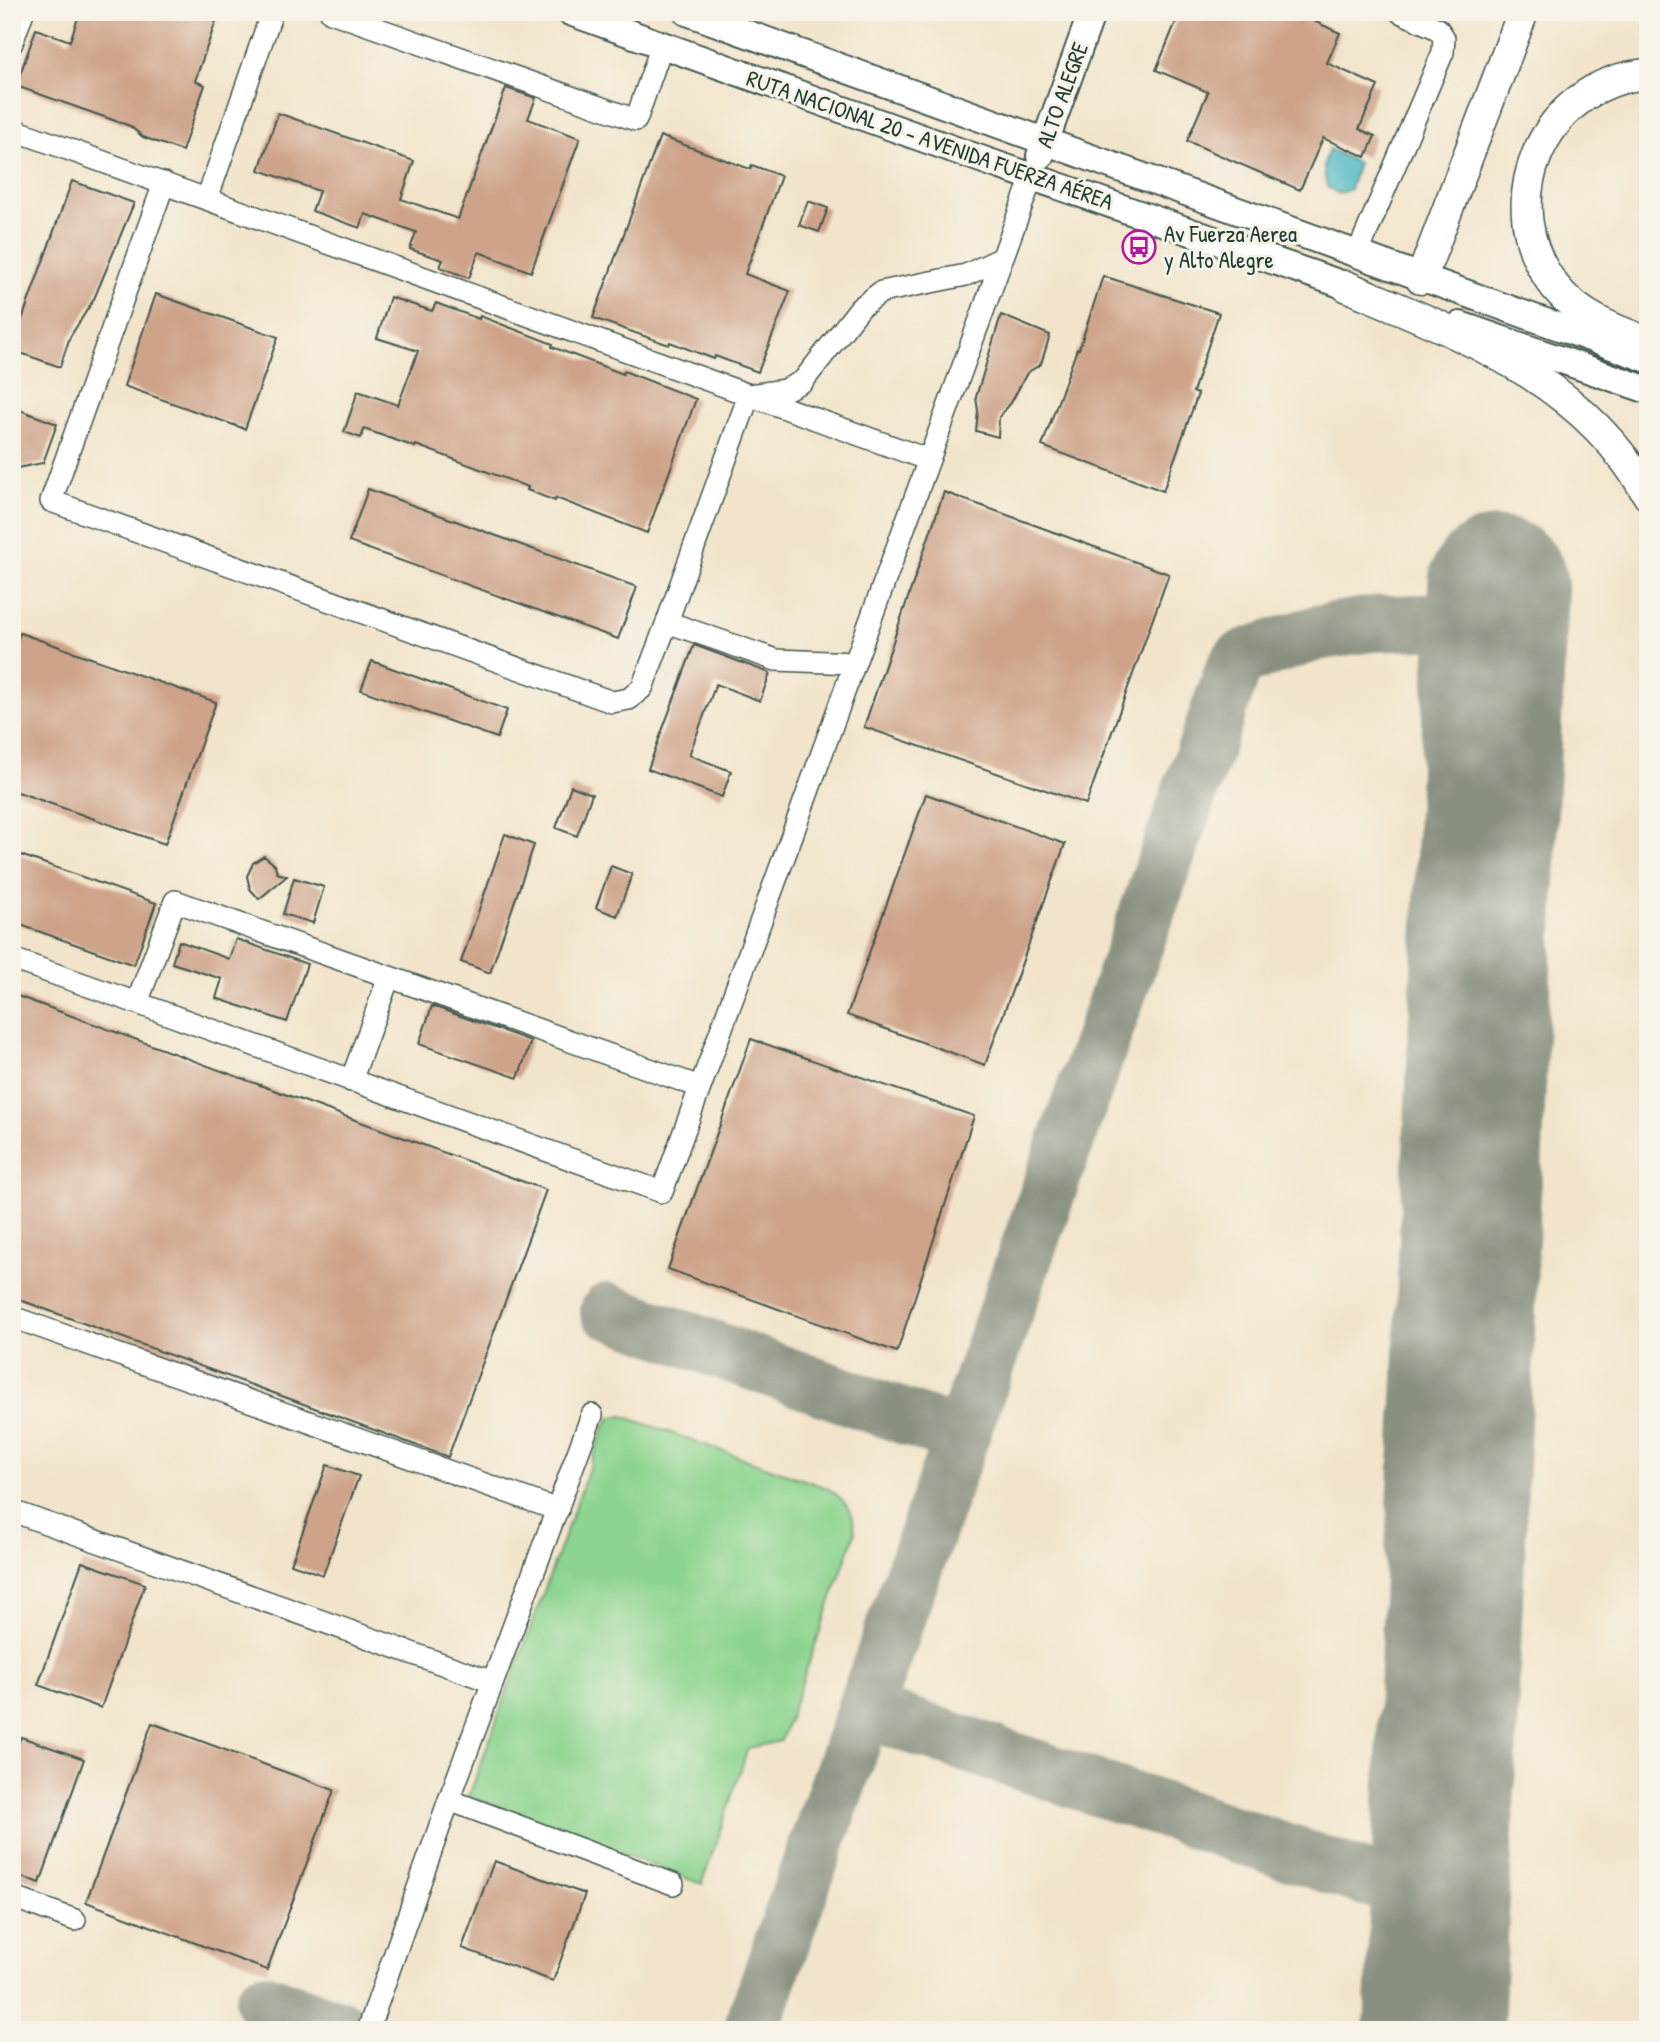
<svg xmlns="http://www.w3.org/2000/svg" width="1660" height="2042" font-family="'Patrick Hand',sans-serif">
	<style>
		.green { fill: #8cd48f; stroke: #568862; stroke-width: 2 }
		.water { fill: #49b7c3; stroke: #347a7c; stroke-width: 2 }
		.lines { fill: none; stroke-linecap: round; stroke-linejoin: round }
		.taxiway { stroke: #889080; stroke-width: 56 }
		.runway { stroke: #889080; stroke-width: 140 }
		.building { fill: #cea389 }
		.minor-casing { stroke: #3f564b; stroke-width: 24 }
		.major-casing { stroke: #3f564b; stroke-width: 30 }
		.highway-casing { stroke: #3f564b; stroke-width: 33 }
		.minor { stroke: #fff; stroke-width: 21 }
		.major { stroke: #fff; stroke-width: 26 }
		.highway { stroke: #fff; stroke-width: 30 }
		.labels { text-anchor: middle; stroke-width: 6; stroke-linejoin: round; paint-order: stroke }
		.street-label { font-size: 23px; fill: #1f3d34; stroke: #f7f3e8 }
		.poi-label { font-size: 23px; fill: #1f3d34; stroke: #f7f3e8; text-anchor: start }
	</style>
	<rect width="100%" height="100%" fill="#f7f3e8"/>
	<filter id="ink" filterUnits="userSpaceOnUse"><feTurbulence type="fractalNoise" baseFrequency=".0143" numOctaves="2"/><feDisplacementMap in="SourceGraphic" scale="14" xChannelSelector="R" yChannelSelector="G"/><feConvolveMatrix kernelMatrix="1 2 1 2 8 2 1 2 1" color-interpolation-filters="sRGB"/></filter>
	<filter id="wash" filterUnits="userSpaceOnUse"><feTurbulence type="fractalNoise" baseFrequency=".00686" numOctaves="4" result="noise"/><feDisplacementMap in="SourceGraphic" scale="28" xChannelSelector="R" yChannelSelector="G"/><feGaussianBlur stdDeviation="1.57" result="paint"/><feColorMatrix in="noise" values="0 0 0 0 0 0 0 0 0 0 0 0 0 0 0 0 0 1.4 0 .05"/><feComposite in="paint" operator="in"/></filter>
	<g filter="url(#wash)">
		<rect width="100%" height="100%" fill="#f2e4cb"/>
		<!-- green -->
		<path class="green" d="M623,1416l204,72c18,11 27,24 28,45l-74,208 -33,7 -46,136 -233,-88 136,-371 6,-8z"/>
		<!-- water -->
		<path class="water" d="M1329,149l29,14 -8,26 -11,5 -12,-7c-4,-17 -5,-22 2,-38z"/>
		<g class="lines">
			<!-- taxiway -->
			<path class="taxiway" d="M608,1311l353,126
				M864,1710l576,193
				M263,2001l82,29
				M751,2030l482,-1360 6,-9 8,-5 70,-23 54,-9 126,-5"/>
			<!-- runway -->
			<path class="runway" d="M1434,2030l64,-1443"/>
		</g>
		<g id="blocks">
			<!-- building -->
			<path class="building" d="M80,12h121l16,6 -22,63 10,4 -23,66 -39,-14 -13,-11 -114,-40 20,-57 34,12z
				M1180,12h101l20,9 2,-5 37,17 -13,30 51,23 -19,43 16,7 -9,21 -43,-19 -23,52 -113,-49 21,-49 -52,-22z
				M506,88l30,10 -8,21 52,19 -49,134 -52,-20 -10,26 -29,-11 3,-7 -33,-11 6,-17 -51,-18 -5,14 -48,-17 7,-20 -60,-21 19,-57 136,48 -13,38 57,20z
				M660,136l90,33 2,-4 29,11 -36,98 45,17 -32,81 -43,-16 -1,3 -44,-17 -1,3 -76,-27z
				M72,181l62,22 -40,96 -24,38 -10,30 -48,-17v-3z
				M808,201l20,7 -9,24 -20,-7z
				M1103,276l116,37 -26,79 5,2 -35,97 -121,-45 35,-97h2z
				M156,294l122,43 -33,92 -121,-43z
				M390,297l42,14 4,-8 43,16 1,-3 73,28 -1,3 71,27 1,-3 72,28 -49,134 -91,-35 -1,3 -28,-11 1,-3 -112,-42 -1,2 -51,-18 -3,9 -17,-6 14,-41 40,14 20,-54 -41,-13z
				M1001,315l49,20 -9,29 -14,9 -16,30 -12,14 -1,20 -22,-6 2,-20 -2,-14z
				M12,407l45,17 -14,39 -31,6z
				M368,489l269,98 -19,52 -269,-97z
				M944,492l225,82 -83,230 -222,-77z
				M20,633l196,69 -51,142 -153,-54v-135z
				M694,645l76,28 -10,28 -44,-17 -27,71 42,16 -9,26 -74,-28z
				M372,661l135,49 -10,28 -136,-48z
				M571,786l21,8 -15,42 -21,-8z
				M926,794l139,50 -80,221 -138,-50z
				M505,834l29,11 -44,128 -29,-11z
				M12,852l144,51 -22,62 -122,-43z
				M264,856l11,9 2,8 10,3 -28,23 -9,-10 -3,-13 6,-13z
				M611,866l21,8 -15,42 -21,-8z
				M294,878l30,9 -11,36 -30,-9z
				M236,939l71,25 -20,58 -71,-24 6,-19 -50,-16 7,-22 50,18z
				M12,994l534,196 -98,267 -436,-160z
				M432,1006l99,35 -13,37 -99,-34z
				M751,1039l223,77 -77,236 -229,-83z
				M327,1465l32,11 -36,99 -32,-11z
				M82,1562l63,22 -44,124 -63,-23z
				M152,1723l182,67 -67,180 -181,-68z
				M21,1737l63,22 -44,124 -28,-9v-114z
				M494,1861l91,33 -32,87 -91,-33z"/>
		</g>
	</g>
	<g filter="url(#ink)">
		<use href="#blocks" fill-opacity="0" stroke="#3f564b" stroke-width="2"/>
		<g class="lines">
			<defs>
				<path id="minor" d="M331,12l305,108 26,-75
					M12,43l11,-31
					M12,129l917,331
					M164,183l-113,318 561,201 17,-3 13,-11 25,-66
					M207,199l65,-187
					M1357,255l86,-203 1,-14 -6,-9 -38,-17
					M854,663l-78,-3 -109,-38 82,-227 36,-5 18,-9 57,-73 21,-16 85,-17 36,-17
					M12,959l125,44
					M351,1081l38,-104
					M700,1087l-525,-186 -38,102 525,189c124,-338 246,-677 370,-1015
					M12,1317l546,193
					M12,1511l481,171
					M449,1800l224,84
					M12,1897l63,23
					M368,2030l81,-230 143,-385"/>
				<path id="major" d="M570,12l419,150 375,130
					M687,12l961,347
					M1040,156l52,-144
					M1460,325l188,65"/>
				<path id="highway" d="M1648,74c-106,8 -159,133 -91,215 23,28 58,41 91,53
					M1421,279l102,-267
					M1346,286c117,50 236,92 302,209"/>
			</defs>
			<!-- minor casing -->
			<use href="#minor" class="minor-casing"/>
			<!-- major casing -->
			<use href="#major" class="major-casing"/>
			<!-- highway casing -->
			<use href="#highway" class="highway-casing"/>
			<!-- minor -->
			<use href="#minor" class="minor"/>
			<!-- major -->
			<use href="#major" class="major"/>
			<!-- highway -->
			<use href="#highway" class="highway"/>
		</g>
	</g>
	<!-- icons -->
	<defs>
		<symbol id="bus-ring" viewBox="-11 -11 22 22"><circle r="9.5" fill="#f7f3e8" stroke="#b5179e" stroke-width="1.5"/><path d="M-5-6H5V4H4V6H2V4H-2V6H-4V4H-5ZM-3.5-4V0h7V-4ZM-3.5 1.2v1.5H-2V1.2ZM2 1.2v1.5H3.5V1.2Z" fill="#b5179e"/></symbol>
	</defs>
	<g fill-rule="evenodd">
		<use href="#bus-ring" x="1120" y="228" width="38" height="38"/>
	</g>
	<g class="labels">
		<!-- street labels -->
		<g class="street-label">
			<text transform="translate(1062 95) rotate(-70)" y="8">ALTO ALEGRE</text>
			<text transform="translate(930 140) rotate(19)" y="8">RUTA NACIONAL 20 - AVENIDA FUERZA AÉREA</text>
		</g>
		<!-- poi labels -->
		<g class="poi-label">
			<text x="1164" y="242">Av Fuerza Aerea<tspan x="1164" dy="26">y Alto Alegre</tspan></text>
		</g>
	</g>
	<!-- margin -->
	<rect width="1660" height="2042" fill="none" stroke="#f7f3e8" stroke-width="42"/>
</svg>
